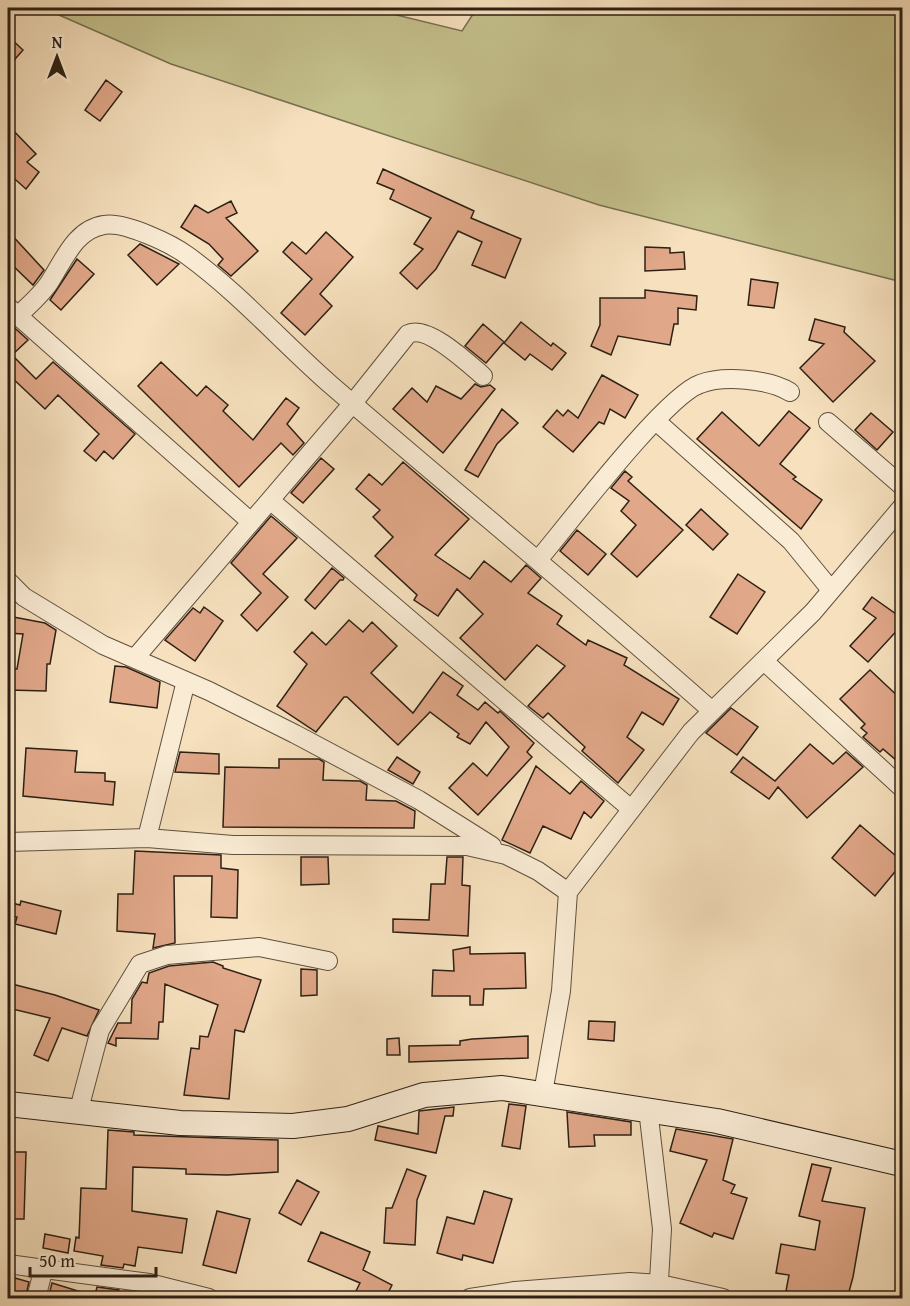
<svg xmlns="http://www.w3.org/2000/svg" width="910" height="1306" font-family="'Gentium Book Plus',serif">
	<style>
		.green { fill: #c4c08c; stroke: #787050; stroke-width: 1.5 }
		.building { fill: #e0a788; stroke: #2d2014; stroke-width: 1.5 }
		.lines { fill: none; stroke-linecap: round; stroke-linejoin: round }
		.street-casing { stroke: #5f503e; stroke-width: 20 }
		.secondary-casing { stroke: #2d2014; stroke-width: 26 }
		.street { stroke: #f9ebd4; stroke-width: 18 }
		.secondary { stroke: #f9ebd4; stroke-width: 24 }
	</style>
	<rect width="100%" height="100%" fill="#f6e0bd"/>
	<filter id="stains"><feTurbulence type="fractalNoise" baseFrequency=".00333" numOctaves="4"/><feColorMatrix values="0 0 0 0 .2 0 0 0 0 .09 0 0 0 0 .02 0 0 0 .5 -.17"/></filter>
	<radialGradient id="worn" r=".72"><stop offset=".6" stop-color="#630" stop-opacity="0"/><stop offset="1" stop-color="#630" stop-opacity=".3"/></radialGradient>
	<!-- green -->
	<path class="green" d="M43,8h325l94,23 15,-23h425v274l-303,-77 -428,-141z"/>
	<!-- building -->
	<path class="building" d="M8,36l15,14 -15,17z
		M106,80l16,12 -22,29 -15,-11z
		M8,125l28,29 -9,8 12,10 -13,17 -18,-16z
		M383,169l91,42 -3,7 50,21 -16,39 -33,-13 10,-23 -24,-11 -22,38 -19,20 -17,-16 23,-24 -9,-5 17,-26 -41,-19 4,-9 -17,-7z
		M231,201l6,12 -11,5 32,33 -27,25 -13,-11 5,-6 -14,-15 -28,-17 14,-22 13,8z
		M8,231l36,39 -11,15 -25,-24z
		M326,232l27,25 -33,37 12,12 -27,29 -24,-22 31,-34 -29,-27 9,-10 14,12z
		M140,244l39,20 -22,21 -29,-30z
		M645,247l25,1v5l14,-1 1,17 -40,2z
		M77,259l17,15 -33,36 -11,-10z
		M751,279l27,4 -4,25 -26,-3z
		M645,290l52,6 -1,14 -18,-2v16h-4l-4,21 -52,-9 -7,19 -20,-9 9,-21v-27h45z
		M815,319l30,8 -1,5 31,29 -42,41 -33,-34 24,-24 -15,-4z
		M8,322l20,18 -16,15 24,24 17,-17 82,72 -22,25 -9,-8 -8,10 -12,-10 15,-17 -41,-39 -13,14 -37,-35z
		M521,322l30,24 2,-3 13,10 -14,17 -22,-16 -5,6 -21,-17z
		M483,324l21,18 -18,21 -21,-17z
		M161,362l36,34 9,-10 22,19 -5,6 30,29 33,-42 13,10 -12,16 17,19 -11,12 -12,-12 -42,44 -101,-101z
		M602,375l36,20 -13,23 -15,-9 -6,15 -5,-2 -26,30 -30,-25 14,-17 6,6 5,-6 10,8z
		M475,384l6,3 9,-2 5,4 -52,64 -50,-44 19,-21 15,14 9,-16 25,13z
		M502,409l16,14 -21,21 -19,33 -13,-7z
		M789,411l21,17 -30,36 16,13 -3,2 29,21 -21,29 -104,-90 25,-27 37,34z
		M871,413l22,19 -16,18 -22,-20z
		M321,458l13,11 -31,34 -12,-10z
		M403,462l66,57 -34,36 35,24 14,-18 27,21 15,-17 15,13 -13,15 34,23 -5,8 29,21 2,-5 39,18 -3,7 55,34 -16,26 -21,-13 -15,25 17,13 -26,33 -36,-32 3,-4 -37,-34 -5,5 -15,-12 37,-40 -28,-21 -32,35 -45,-42 23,-24 -26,-25 -19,27 -24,-16 3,-5 -42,-39 18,-19 -20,-20 7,-7 -24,-21 13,-15 13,11z
		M625,471l7,6 -4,4 55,49 -46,47 -26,-23 25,-29 -15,-14 8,-10 -18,-13z
		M701,509l27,25 -15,16 -27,-25z
		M271,516l26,22 -34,36 25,23 -31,34 -16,-16 20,-22 -30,-30z
		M577,530l29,24 -18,21 -28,-24z
		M332,568l12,10 -1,2h-3l-25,29 -10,-9z
		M738,574l27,18 -28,42 -27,-17z
		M872,597l31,22v5l-35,38 -18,-16 26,-28 -13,-9z
		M204,607l19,14 -28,40 -30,-21 28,-32 7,5z
		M8,616l37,7 11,7 -6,34h-3l-1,27 -37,-1v-21h8l6,-35 -15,-1z
		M349,620l14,12 9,-10 25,24 -26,27 42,40 30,-41 20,14 -6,9 21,15 7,-8 13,11 2,-2 34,32 -7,9 5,5 -54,58 -29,-27 24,-25 14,13 22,-29 -23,-25 -16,22 -13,-7 2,-3 -29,-22 -32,33 -51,-48h-3l-28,35 -39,-26 30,-42 -13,-12 18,-20 14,13z
		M115,666l11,1 34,15 -3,26 -47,-6z
		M870,670l33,31v65l-20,-17 -3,3 -17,-15 4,-4 -6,-5 4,-4 -25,-25z
		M731,708l27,19 -21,28 -31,-22z
		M810,744l23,20 13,-12 17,15 -56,51 -29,-31 -9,12 -38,-27 12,-15 32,24z
		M26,748l51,3 -2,21 30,1v8l10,1 -2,23 -90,-9z
		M180,752l39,2v20l-44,-2z
		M397,757l23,15 -7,12 -25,-14z
		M279,759h40l5,3 -1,18 37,1 7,4 -1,15 30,1 19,10 -1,17 -191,-1 2,-60 54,1z
		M536,766l34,28 11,-13 23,20 -13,17 -7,-6 -13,27 -28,-13 -13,27 -28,-13z
		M860,825l43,37 -28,34 -43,-38z
		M135,851l86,4v13l17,2 -1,48 -26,-1 1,-41h-38l1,67 -22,5 2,-14 -38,-3 1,-37h15z
		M301,857h27l1,27 -28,1z
		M447,857h16l-1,28 8,1 -2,50 -75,-4v-13l36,1 2,-36h14z
		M21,901l40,10 -5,23 -41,-10 2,-7 -9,-2v-13l12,3z
		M470,947v7l55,-1 1,35 -42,1 -1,16h-13v-9h-38l1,-26 21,1 -1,-21z
		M213,962l10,4v2l38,12 -17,52 -9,-2 -6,69 -45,-4 7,-47 8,1 1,-13 8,1 10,-32 -53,-21 -2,38h-4l-1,17 -42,-1v8l-8,-3 10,-20h13l1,-24 10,-17 5,1 2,-10 20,-7z
		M301,969l16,1v25l-16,1z
		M8,983l47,12 44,15 -12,26 -25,-8 -14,33 -14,-6 16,-37 -42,-10z
		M589,1021l26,1 -1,19 -26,-2z
		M528,1036v22l-119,4v-16l51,-1v-4l12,-2z
		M399,1038l1,17h-13v-16z
		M509,1104l17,2 -6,43 -18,-3z
		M454,1107l-1,9h-8l-9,37 -61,-13 3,-14 40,8 1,-23z
		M567,1112l64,10v13h-37l1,11 -26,1z
		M676,1129l57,10 -10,41 12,5 -4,8 16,5 -14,41 -19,-6 -2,4 -32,-14 27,-63 -37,-9z
		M108,1130l26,2v3l144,5v32l-51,3 -41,-1v-5l-53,-2 -1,44 55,8 -5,34 -44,-6 -3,19 -11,-2 -1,4 -22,-3 2,-9 -29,-5 2,-14 3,1 2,-50 25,1z
		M8,1152h18l-2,67h-16z
		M812,1164l19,4 -9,33 43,7 -12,69 -6,22 -61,-8 3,-16 -13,-2 5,-29 34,6 5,-29 -21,-5z
		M407,1169l19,7 -9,24 -2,45 -31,-2 2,-35h6z
		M297,1180l22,12 -18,33 -22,-12z
		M484,1191l28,8 -19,64 -30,-8 -1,5 -25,-7 10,-36 27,7z
		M217,1211l33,8 -14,54 -33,-8z
		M321,1232l49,20 -7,18 29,15 -7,14h-33l8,-16 -52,-22z
		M45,1234l25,5 -2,14 -25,-5z
		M15,1278l14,4 -4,17h-16z
		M52,1283l39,12v4h-43z
		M97,1287l22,3 -1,9h-24z"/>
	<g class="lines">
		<defs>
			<path id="street" d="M8,307l243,215
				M18,316c11,-11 23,-21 31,-33 14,-21 26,-54 55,-58 20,-4 68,19 84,31 52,38 95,87 143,129 126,109 255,214 380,325
				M656,421l135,120 40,49
				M828,422l74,64
				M270,500l361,309
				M538,560c29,-34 127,-164 162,-176 23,-9 69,-5 90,8
				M8,581l16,16 79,48 106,46 86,43 124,66 73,46
				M135,658l218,-255 55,-69c19,-10 60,29 75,42
				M764,661l138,127
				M147,838l39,-157
				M8,842l139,-4 86,7 234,1 39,9 32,16 30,21
				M543,1093l18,-102 7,-99 123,-160 122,-120 89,-105
				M648,1109l14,120 -4,69
				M78,1113l22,-83 40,-66 27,-9 92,-8 69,14
				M8,1264l141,19 60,15
				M36,1298l8,-30
				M470,1298l45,-7 115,-9 30,2 63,14"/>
			<path id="secondary" d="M8,1104l172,19 113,3 55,-7 76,-24 78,-7 215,33 185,43"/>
		</defs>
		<!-- street casing -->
		<use href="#street" class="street-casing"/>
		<!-- secondary casing -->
		<use href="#secondary" class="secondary-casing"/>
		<!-- street -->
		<use href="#street" class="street"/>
		<!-- secondary -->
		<use href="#secondary" class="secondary"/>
	</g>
	<!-- margin -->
	<rect width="910" height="1306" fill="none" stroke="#f6e0bd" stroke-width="30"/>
	<rect x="9" y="9" width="892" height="1288" fill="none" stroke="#2d2014" stroke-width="3"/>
	<rect x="15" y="15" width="880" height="1276" fill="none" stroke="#2d2014" stroke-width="1.5"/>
	<!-- north arrow -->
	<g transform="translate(57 57)" stroke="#f9ebd4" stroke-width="4.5" paint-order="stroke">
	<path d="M0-4.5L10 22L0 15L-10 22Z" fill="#2d2014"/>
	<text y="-9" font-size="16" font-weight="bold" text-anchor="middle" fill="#2d2014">N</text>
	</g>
	<!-- scale -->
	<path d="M30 1267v9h126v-9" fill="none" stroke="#2d2014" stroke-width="3"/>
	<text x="39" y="1267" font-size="18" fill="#2d2014" stroke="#f9ebd4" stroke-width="4.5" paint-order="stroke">50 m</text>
	<rect width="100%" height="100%" filter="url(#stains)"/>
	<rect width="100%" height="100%" fill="url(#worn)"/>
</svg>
